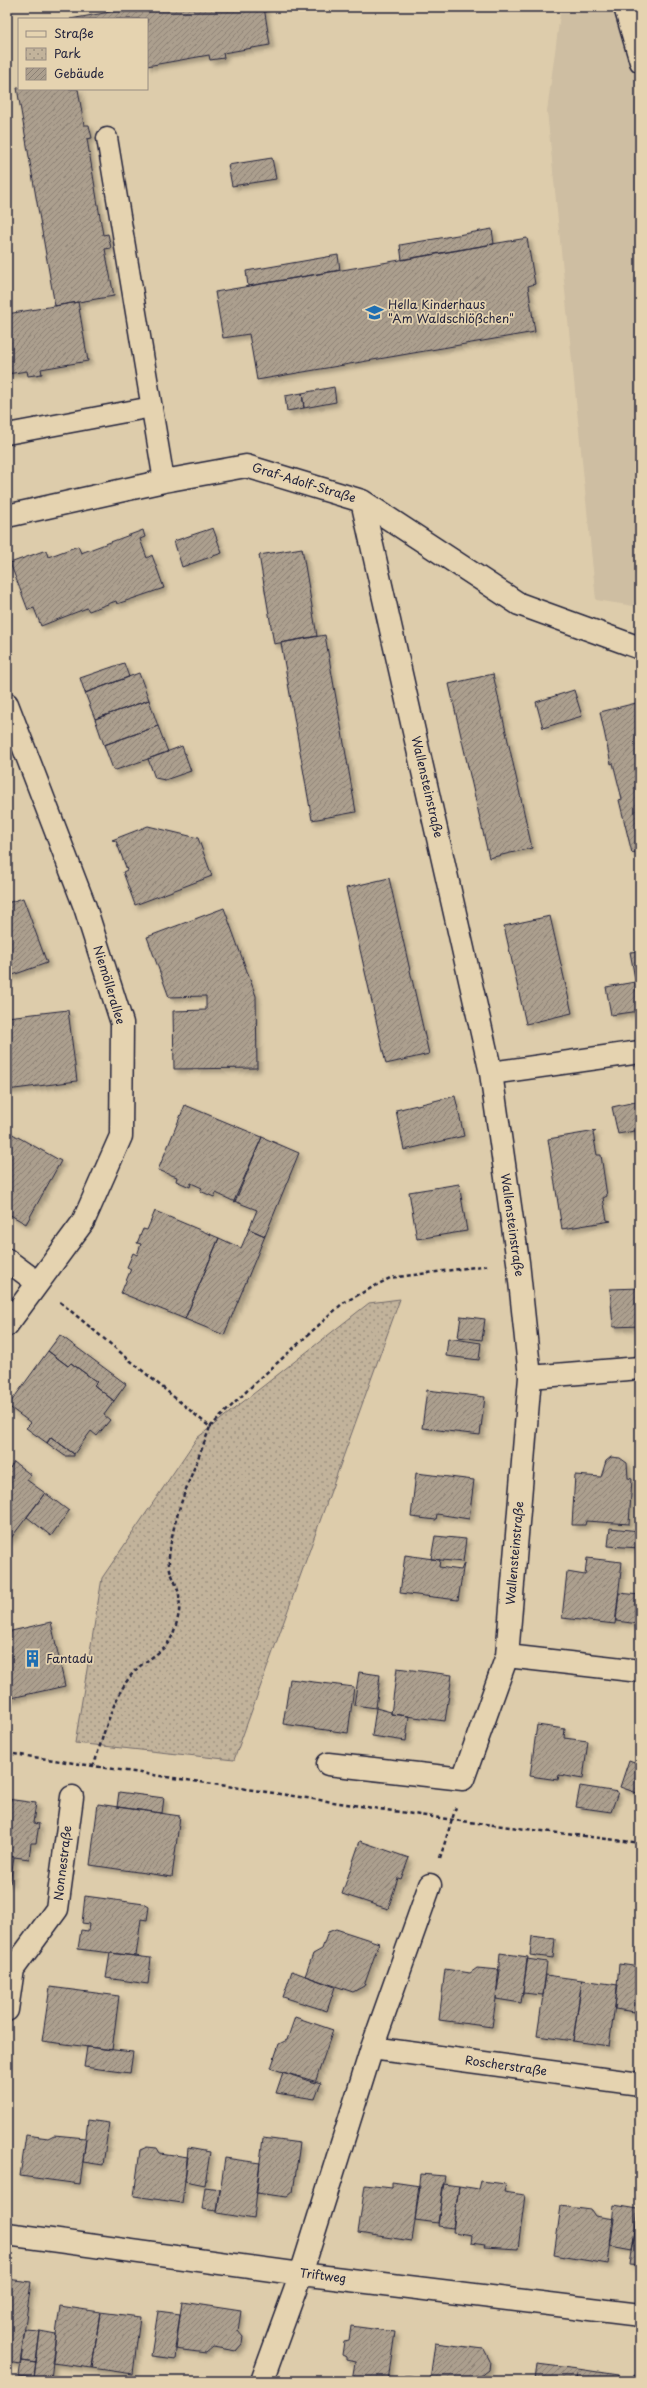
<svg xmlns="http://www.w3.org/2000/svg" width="647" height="2388" font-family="'Playpen Sans',sans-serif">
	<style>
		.built { fill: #cebea2 }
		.park { fill: url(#park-dots); stroke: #726a6b }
		.building { fill: url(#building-hatch); stroke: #22223b; filter: url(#shadow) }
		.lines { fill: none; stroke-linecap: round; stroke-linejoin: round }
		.lane-casing { stroke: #22223b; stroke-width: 23 }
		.street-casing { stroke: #22223b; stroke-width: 25 }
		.path { stroke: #22223b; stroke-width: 2.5; stroke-dasharray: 4 3; stroke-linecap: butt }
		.lane { stroke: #e5d3b0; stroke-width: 20 }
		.street { stroke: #e5d3b0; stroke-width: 22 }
		.labels { text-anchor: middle; stroke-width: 3.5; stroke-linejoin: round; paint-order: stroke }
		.poi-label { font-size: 12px; fill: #22223b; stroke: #e5d3b0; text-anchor: start }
		.street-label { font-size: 12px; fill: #22223b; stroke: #e5d3b0 }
	</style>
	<defs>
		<pattern id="park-dots" width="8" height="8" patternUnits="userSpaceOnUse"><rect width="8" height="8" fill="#c2b39b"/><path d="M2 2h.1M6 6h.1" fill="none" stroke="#9d9180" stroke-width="1.8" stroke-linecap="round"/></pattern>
		<pattern id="building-hatch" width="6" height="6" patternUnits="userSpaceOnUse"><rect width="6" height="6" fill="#ac9f8e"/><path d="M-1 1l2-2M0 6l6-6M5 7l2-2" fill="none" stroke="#8c8175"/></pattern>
		<filter id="shadow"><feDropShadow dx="3.5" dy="3.5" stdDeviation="2" flood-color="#0004"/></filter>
	</defs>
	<rect width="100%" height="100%" fill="#ddccab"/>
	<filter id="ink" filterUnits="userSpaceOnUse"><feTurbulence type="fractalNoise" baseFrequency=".025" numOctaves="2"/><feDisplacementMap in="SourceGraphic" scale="8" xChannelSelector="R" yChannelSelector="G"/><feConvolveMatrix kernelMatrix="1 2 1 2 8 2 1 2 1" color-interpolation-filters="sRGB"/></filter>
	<g filter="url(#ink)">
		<!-- built -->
		<path class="built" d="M561,7h79v600l-44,-7 -49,-489z"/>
		<!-- park -->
		<path class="park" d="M400,1299l-166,461 -159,-17 27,-165 95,-140 172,-135z"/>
		<!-- building -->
		<path class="building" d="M139,7h125l6,38 -47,8 1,5 -14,2 -1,-5 -62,11v-47h-77z
			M17,88l61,1 6,36h5l3,13 -5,1 16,96 5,-1 3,14 -6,1 9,47 -59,10z
			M272,158l4,21 -44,7 -4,-21z
			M492,229l2,15 -92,16 -2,-15z
			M527,238l8,46 -7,2 7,46 -278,48 -8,-46 -26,4 -8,-46z
			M338,255l2,15 -92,16 -2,-15z
			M78,302l10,59 -47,8 1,5 -14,2 -1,-5 -20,3v-60z
			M334,387l2,15 -32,6 -2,-15z
			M302,393l2,15 -17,3 -2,-15z
			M213,528l9,25 -40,14 -8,-26z
			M143,530l2,7 -5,2 7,19 5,-3 12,33 -47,16 -1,-3 -27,10 -2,-3 -46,18 -7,-18 -6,2 -18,-47 36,-13 2,7 30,-11 3,7z
			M302,548l15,88 -43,8 -15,-89z
			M325,635l31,177 -44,8 -31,-177z
			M124,663l5,14 -44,16 -5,-15z
			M139,673l10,27 -54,19 -10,-26z
			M493,674l39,174 -43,10 -40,-174z
			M574,690l8,26 -39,12 -7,-26z
			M149,700l9,26 -54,19 -9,-26z
			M640,702v149l-8,2 -13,-53 3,-1 -9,-36 -2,1 -11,-52z
			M158,726l10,26 -52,18 -3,-1 -9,-24z
			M182,746l9,25 -26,9 -10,-2 -7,-19z
			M148,826l50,12 14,38 -77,29 -12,-33 4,-2 -11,-29 -4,-1z
			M389,878l40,176 -43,10 -40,-176z
			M23,898l24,65 -40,14v-74z
			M224,908l32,88 1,72 -83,1 -1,-58 33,-1v-14l-37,1 -22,-60z
			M550,916l22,97 -46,11 -22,-98z
			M640,951v33h-4l-6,-32z
			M635,982l5,29 -29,4 -5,-28z
			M68,1010l9,71 -70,9v-73z
			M455,1096l9,40 -60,14 -8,-40z
			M640,1101v29l-22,4 -6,-27z
			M185,1105l77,32 -27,65 -19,-9 -2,4 -14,-6 2,-3 -11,-5 -1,4 -14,-6 1,-4 -19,-7z
			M7,1131l54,30 -35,63 -19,-11z
			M596,1131l-3,2 4,22h4l6,41 -4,2 4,22 4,1 -49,8 -14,-90z
			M262,1137l37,16 -34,83 -16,-7 8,-19 -23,-9z
			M459,1184l8,47 -50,8 -8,-47z
			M155,1211l64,27 -34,81 -64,-26 10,-24 -4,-2 6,-14 4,2 4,-11 -4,-1 6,-14 4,1z
			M249,1229l16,7 -41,99 -39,-16 34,-81 22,10z
			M640,1288v38l-27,1 -3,-38z
			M461,1316l24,3 -3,21 -24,-3z
			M60,1335l66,49 -12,17 -20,-16 3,-3 -26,-19 -3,3 -20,-15z
			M448,1338l33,5 -2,17 -33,-4z
			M48,1351l20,15 3,-3 26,19 -3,3 20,16 -10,14 6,5 -13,16 -6,-5 -17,23 -23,-17 -4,6 -21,-15 5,-5 -23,-17z
			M427,1390l58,7 -5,38 -58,-7z
			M51,1437l23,17v2h-9l-18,-13z
			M611,1457l9,1 7,5 1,15 4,1 -3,45 -43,-3 -1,4h-13l3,-50 26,2 5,-16z
			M14,1462l17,13 -4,5 18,13 -37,49 -1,-77 3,3z
			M416,1473l58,7 -5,39 -32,-5 -1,6 -25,-3z
			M45,1493l24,18 -18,25 -24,-19z
			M610,1528l30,3v17l-32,-2z
			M435,1536l31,3 -3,23 -32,-3z
			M405,1555l35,5 -1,7 22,3 3,-7 -6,37 -58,-7z
			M587,1558l35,4 -7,62 -53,-6 5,-46 18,3z
			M619,1593l21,2 -1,29 -23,-3z
			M51,1622l14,64 -58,13v-67z
			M397,1668l55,7 -7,46 -54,-7z
			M359,1672l21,3 -4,33 -22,-3z
			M290,1679l64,8 -6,46 -65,-9z
			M376,1708l15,4v2l18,2 -3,25 -34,-5z
			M537,1725l28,4 -1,9 24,3 -5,38 -24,-4 -1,5 -28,-4z
			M629,1760l11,4v20l-3,9 -17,-6z
			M580,1786l38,6 -7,20 -35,-5z
			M119,1792l45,6 -2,15 -45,-6z
			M7,1799l29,4 -3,20 6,1 -3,19h-5l-2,16 -22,-3z
			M98,1804l82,12 -8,61 -82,-12z
			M360,1841l49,17 -8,21 -3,-1 -10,31 -46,-15z
			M7,1856l7,1 -4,26 -3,-1z
			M85,1896l59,8 5,3 -2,13 -6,-1 -5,37 -58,-7 3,-19 7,1 1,-7 -7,-1z
			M336,1929l43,14 -15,43 -11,6 -48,-16 8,-22 9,-5 6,-17z
			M532,1936l23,3 -2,19 -23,-3z
			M110,1953l41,5 -3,26 -42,-6z
			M500,1953l28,4 -7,46 -25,-4z
			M527,1959l20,3 -4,33 -20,-2z
			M619,1964l21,3 -5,45 -20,-3z
			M477,1968l23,2 -8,57 -53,-7 6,-51 25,4z
			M292,1971l43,16 -8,24 -44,-14z
			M640,1972v40h-5z
			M546,1975l36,5 -9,61 -36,-5z
			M582,1980l36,5 -9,61 -36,-5z
			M50,1987l69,9 -7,54 -70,-9z
			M295,2017l38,13 -18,53 -44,-15 8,-24 8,-4z
			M87,2047l46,5 -3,21 -46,-6z
			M283,2072l38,11 -6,16 -39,-6z
			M88,2120l21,3 -6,42 -20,-3z
			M26,2135l22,3 6,-3 32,3 -6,46 -60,-8z
			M263,2138l37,5 -7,49 -6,5 -31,-4z
			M147,2147l10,1 3,5 28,4 -6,46 -48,-7 6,-46z
			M188,2148l22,4 -5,33 -20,-4z
			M225,2158l35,5 -6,56 -37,-6z
			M420,2174l25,2 -7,47 -23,-3z
			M481,2181l25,3 -2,8 21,3 -7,54 -34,-2 1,-2 -14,-2 1,-8 -19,-3 6,-46 20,3z
			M392,2182l28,4 -8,55 -54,-8 7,-48 27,3z
			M443,2184l16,2 -6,42 -15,-2z
			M205,2187l15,2 -3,22 -15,-2z
			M614,2205l24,4 -6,41 -22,-4z
			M561,2206l30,4 4,6 19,3 -6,45 -54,-9z
			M635,2232h5v34l-10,-1z
			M7,2279l24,3 -11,82 -13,-2z
			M182,2302l59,9 -3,20 5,6 -1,7 -6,7 -23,-4 -7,6 -31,-4z
			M60,2306l40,6 -8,56 -40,-5z
			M158,2311l22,3 -5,45 -24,-3z
			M100,2312l40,5 -7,57 -41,-6z
			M351,2326l44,6 -7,49 -36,-1 3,-18 -9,-2v-3l-4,-2 2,-14 5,-1z
			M25,2330l15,1 -4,32 -15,-2z
			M40,2331l16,3 -5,46 -17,-2z
			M435,2343l49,6 6,12 -1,9 -9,7 -1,4h-49z
			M21,2361l15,2 -2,15 -15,-2z
			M537,2364l41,5 -2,12h-41z
			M578,2369l40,6 -1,6h-41z
			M634,2374l6,1v6h-7z
			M405,2376l25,4v1h-26z"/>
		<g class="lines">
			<defs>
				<path id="lane" d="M624,7l16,55
					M107,138l57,343
					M7,434l145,-27"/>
				<path id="street" d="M7,516l157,-35 82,-15 116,35 157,103 121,44
					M7,704l78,203 37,116 -1,113 -38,86 -76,103
					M491,1073l149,-21
					M7,1260l31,23
					M530,1377l110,-9
					M507,1656l133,15
					M328,1764l135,15 44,-123 23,-279 -12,-115 -27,-189 -129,-572
					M7,2010l6,-41 44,-60 15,-112
					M372,2048l268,36
					M7,2234l294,40 339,41
					M262,2381l39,-107 71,-226 58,-163"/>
			</defs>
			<!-- lane casing -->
			<use href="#lane" class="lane-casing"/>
			<!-- street casing -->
			<use href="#street" class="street-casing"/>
			<!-- path -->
			<path class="path" d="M60,1302l150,125c-15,42 -37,85 -41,130 -2,14 8,25 10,38 2,12 -1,25 -5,36 -7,22 -27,26 -41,42 -20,23 -30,64 -39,92
				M210,1427l43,-42 90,-82 47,-25 100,-13
				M7,1753l446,67 187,23
				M440,1858l16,-51"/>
			<!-- lane -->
			<use href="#lane" class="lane"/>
			<!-- street -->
			<use href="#street" class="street"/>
		</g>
	</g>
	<!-- icons -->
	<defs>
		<symbol id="school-bare" viewBox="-9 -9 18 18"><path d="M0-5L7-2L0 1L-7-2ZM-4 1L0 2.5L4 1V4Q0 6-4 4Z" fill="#1f6fb2" stroke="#e5d3b0" stroke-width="2.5" paint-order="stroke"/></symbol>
		<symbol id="building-bare" viewBox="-9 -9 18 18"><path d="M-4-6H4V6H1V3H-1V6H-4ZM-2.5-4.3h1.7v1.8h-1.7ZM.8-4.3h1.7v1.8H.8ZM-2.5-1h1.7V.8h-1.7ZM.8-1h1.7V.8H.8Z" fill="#1f6fb2" stroke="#e5d3b0" stroke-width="2.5" paint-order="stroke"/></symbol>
	</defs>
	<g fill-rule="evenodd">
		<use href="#school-bare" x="362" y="300" width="25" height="25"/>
		<use href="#building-bare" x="20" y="1646" width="25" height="25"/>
	</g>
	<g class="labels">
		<!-- poi labels -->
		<g class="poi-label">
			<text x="388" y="309">Hella Kinderhaus<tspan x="388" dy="14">"Am Waldschlößchen"</tspan></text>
			<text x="46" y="1663">Fantadu</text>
		</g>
		<!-- street labels -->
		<g class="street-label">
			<text transform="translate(304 483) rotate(17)" y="4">Graf-Adolf-Straße</text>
			<text transform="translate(427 787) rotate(77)" y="4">Wallensteinstraße</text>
			<text transform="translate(109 985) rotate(73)" y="4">Niemöllerallee</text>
			<text transform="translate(512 1225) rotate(82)" y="4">Wallensteinstraße</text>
			<text transform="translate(515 1553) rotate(-85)" y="4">Wallensteinstraße</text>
			<text transform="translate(63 1863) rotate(-83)" y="4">Nonnestraße</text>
			<text transform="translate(506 2066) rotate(8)" y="4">Roscherstraße</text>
			<text transform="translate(323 2276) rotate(7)" y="4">Triftweg</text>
		</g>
	</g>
	<!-- margin -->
	<rect width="647" height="2388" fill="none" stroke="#e5d3b0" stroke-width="24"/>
	<rect x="12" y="12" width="623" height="2364" fill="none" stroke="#22223b" stroke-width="1.5" filter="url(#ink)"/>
	<!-- legend -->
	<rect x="18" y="18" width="130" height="72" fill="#e5d3b0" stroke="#978c81"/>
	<rect x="26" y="31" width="20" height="6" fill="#e5d3b0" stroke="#978c81"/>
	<text x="54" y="38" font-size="12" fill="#22223b">Straße</text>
	<rect x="26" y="48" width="20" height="12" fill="url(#park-dots)" stroke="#978c81"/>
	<text x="54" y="58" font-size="12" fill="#22223b">Park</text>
	<rect x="26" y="68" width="20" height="12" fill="url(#building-hatch)" stroke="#978c81"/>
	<text x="54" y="78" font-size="12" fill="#22223b">Gebäude</text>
</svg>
